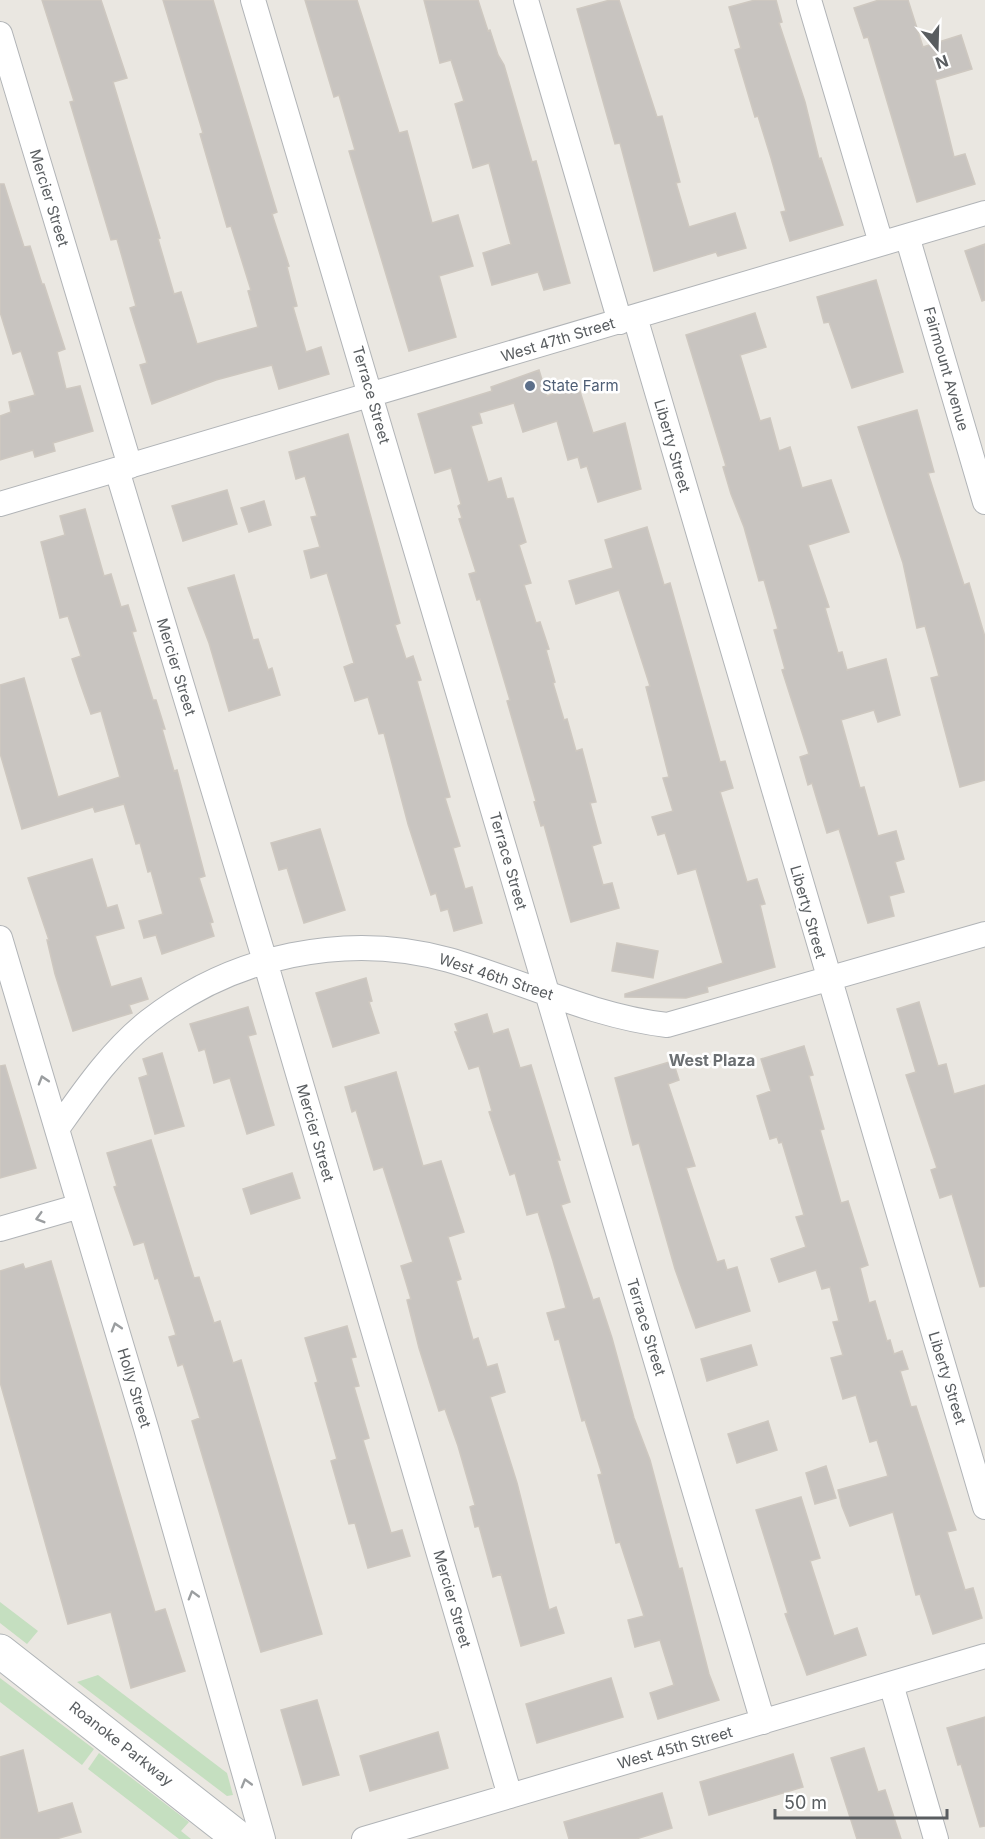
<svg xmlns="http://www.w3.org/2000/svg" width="985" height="1839" font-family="Inter,sans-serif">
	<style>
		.green { fill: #c5dfc0 }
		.building { fill: #c8c4c0; stroke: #cec8c0; stroke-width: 1.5 }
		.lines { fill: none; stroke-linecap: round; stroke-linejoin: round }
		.street-casing { stroke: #b1b4b7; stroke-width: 26 }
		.secondary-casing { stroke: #b0b4b7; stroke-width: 35 }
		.street { stroke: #fff; stroke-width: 24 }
		.secondary { stroke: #fff; stroke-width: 33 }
		.oneway { stroke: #9b9ea0 }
		.service-dot { fill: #5c6f8a; stroke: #fff; stroke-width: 2 }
		.labels { text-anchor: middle; stroke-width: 5; stroke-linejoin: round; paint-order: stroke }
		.street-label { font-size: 15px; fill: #595d60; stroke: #fff }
		.service-label { font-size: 15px; fill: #4e5e75; stroke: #fff; text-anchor: start }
		.neighbourhood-label { font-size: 16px; font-weight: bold; fill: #6b6f72; stroke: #fff }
	</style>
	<rect width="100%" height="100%" fill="#eae7e1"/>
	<!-- green -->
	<path class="green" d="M0,1602l38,29 -11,13 -27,-21z
		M98,1675l129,98 6,22 -6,1 -150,-114z
		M0,1678l94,71 -12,16 -82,-63z
		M99,1753l90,69 -8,9 10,8h-12l-91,-70z"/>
	<!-- building -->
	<path class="building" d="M42,0h59l26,78 -14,4 47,156 -2,1 16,55 7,-2 16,52 61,-17 -10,-36 3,-1 -20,-64 -4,1 -27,-93 3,-1 -40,-133h50l64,212 -5,2 17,52 -2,1 10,39 -4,1 13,45 15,-5 8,27 -50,15 -7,-24 -56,15 -64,24 -12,-39 7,-2 -17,-55 6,-2 -19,-67 -6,1 -41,-138 4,-1z
		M305,0h52l42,133 8,-2 25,92 26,-8 15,51 -34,10 17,61 -47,14 -60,-200 6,-1 -16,-55 -5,2z
		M424,0h54l10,31 2,-1 8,25 6,10 28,97 4,-1 34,122 -26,7 -6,-18 -46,13 -9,-32 28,-9 -22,-81 -16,5 -18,-64 9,-3 -13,-41 -11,3z
		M610,0h9l38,117 5,-1 18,66 -4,1 13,44 46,-14 11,35 -28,8 -2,-4 -62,19 -34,-128 -5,1 -38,-135z
		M755,0h21l6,22 -3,1 26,79 14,57 2,-1 22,67 -53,16 -9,-29 5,-1 -15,-53 -13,-42 -3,1 -20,-67 6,-2 -12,-41z
		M879,0h29l15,47 38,-12 11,34 -37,11 19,77 11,-3 10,30 -58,18 -49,-165 -4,1 -10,-30z
		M0,184h4l20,63 6,-1 12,38h2l21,65 -8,3 9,37 14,-3 13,45 -40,12 2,8 -20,6 -2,-7 -33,10v-44l11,-4 -2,-10 26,-7 -14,-44 -8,3 -13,-42z
		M985,244v56l-3,1 -17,-50z
		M876,280l27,92 -51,16 -23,-66 -5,1 -7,-26z
		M755,313l11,34 -26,8 20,66 10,-3 9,33 11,-4 12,41 29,-8 18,52 -41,13 21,62 -4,1 13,45 4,-1 5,18 39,-11 14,56 -22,7 -4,-12 -33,10 19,68 4,-1 14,49 18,-5 8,28 -9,3 9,30 -15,4 5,20 -26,7 -29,-94 -12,4 -15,-50 -4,2 -8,-28 9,-3 -27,-84 3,-1 -11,-39 4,-1 -14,-49 -5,1 -15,-54 -13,-33 -8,-27 3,-1 -40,-131z
		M539,370l8,26 31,-11 15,48 32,-10 16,66 -43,13 -11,-36 -6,2 -3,-11 -10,3 -11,-39 -34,11 -9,-29 -35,10 3,10 -11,3 17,56 13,-4 6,21 6,-1 13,44 -7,3 12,38 -7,2 12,38 4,-1 9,27 -3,1 9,32 -2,1 11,37 3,-1 9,32 6,-2 14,53 -6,1 11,40 -9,3 11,39 9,-2 7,25 -48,14 -27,-97 -3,1 -7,-24 2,-1 -29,-100 3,-1 -30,-101 -3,1 -8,-26 7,-2 -17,-53 3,-1 -4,-12 3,-2 -10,-36 -16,5 -17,-59 74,-23 -1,-4z
		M917,410l17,62 -6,1 36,112 5,-2 16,54v143l-25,7 -29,-109 8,-2 -14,-50 -8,2 -14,-65 -45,-136z
		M348,434l52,189 -5,2 11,34 7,-3 8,24 -4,1 33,116 -5,1 15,48 -7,2 12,41 7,-2 10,36 -28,8 -6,-22 -7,2 -5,-18 -5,2 -23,-71 -24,-91 -5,1 -11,-37 -13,4 -11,-34 10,-4 -27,-90 -16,5 -7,-27 16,-4 -9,-30 6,-1 -12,-40 -9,3 -7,-27z
		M227,490l10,34 -54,17 -11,-35z
		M264,501l7,24 -22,7 -8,-24z
		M85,509l19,67 7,-2 10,33 7,-2 8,26 -4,1 21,68h3l9,29h-3l12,42 3,-1 28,106 -6,2 14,44 -3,1 4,13 -52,18 -6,-19 -12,3 -5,-17 24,-7 -12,-43 -3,1 -8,-29 -4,1 -12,-40 -29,8 -2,-5 -71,22 -22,-76v-68l24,-7 34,119 62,-20 -19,-66 -10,3 -11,-31 -8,-24 9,-3 -13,-40 -8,2 -19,-76 24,-7 -5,-19z
		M647,527l17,58 6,-2 50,179 5,-1 8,27 -13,4 27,90 10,-3 8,25 -5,1 15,62 -68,20 1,5 -22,6 -61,-1v-3l98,-31 -27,-94 -18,5 -13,-41 -7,2 -6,-18 21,-6 -10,-33 6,-1 -23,-90 4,-1 -31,-96 -43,14 -7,-23 44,-13 -8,-28z
		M234,575l19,65 5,-1 10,31 4,-2 8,27 -51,16 -20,-68 -21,-55z
		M320,829l25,81 -41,13 -17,-55 -8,2 -8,-27z
		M92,859l15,49 10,-3 7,23 -29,8 16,51 30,-9 7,21 -19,6 3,8 -59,18 -18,-57 -8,-34h2l-21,-62z
		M617,943l41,8 -5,27 -41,-7z
		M366,978l6,23 -3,1 10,31 -46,14 -17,-54z
		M919,1002l19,64 8,-2 8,30 31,-9v201l-5,1 -28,-93 -12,4 -9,-28 6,-2 -31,-93 10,-3 -19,-63z
		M248,1007l8,27 -8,2 26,89 -27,9 -17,-56 -16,5 -9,-34 -6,2 -9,-27z
		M487,1014l6,20 15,-5 12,39 11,-3 29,95h-3l13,42 -9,3 32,95 6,-2 13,40 22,80 16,42 29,109 3,-1 27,106 10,26 -61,19 -8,-26 24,-8 -14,-45 -25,7 -7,-27 16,-4 -24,-74 -4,1 -18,-68 4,-1 -17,-54 -3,1 -23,-82 -4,1 -8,-27 19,-5 -13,-47 -15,-49 -11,3 -12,-42 -5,2 -21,-63 3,-1 -13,-45 -10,3 -14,-37h3l-3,-8z
		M804,1046l9,29 -4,1 15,53 -4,1 21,73 7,-2 20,64 -8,3 9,35 6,-2 12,40 3,-1 4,14 8,-3 6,18 -8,2 11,36 5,-1 40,124 -9,2 18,58 8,-2 9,30 -49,16 -13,-40 -4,1 -23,-83 -43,14 -8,-20 -4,-16 50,-14 -11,-36 -7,2 -14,-47 -13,4 -12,-41 12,-3 -10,-33 6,-1 -9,-34 -8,2 -6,-19 -37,12 -8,-23 35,-12 -10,-30 8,-2 -22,-73 -3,1 -2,-6 -7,2 -13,-43 14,-5 -10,-32z
		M162,1053l22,73 -29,8 -16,-56 9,-3 -5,-16z
		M673,1061l6,19 -11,4 27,82 -9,2 31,94 7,-2 3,10 10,-3 13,44 -54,17 -21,-59 -36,-126 -6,2 -18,-67z
		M5,1065l31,103 -36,10v-112z
		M396,1072l27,94 18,-5 23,71 -16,5 13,42 -5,2 17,59 5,-2 9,29 10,-3 8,28 -15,5 27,86 32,127 7,-3 8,26 -43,13 -20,-72 -8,3 -14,-51 -4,1 -5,-20 5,-2 -17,-59 -13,-37 -6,2 -20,-63 -12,-48 4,-1 -10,-33 12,-4 -30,-95 -9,3 -18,-60 -4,2 -7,-25z
		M151,1140l43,138 5,-1 15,46 6,-2 13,42 8,-3 81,274 -61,18 -69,-231 8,-3 -17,-54 -5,2 -9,-29 7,-2 -18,-57 -3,1 -11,-37 -10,3 -20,-58 3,-1 -10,-33z
		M292,1173l8,25 -49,16 -8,-25z
		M51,1261l104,351 10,-3 20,62 -54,17 -20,-76 -43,12 -68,-242v-111l23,-7 2,5z
		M347,1326l9,31 -5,1 8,28 -5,1 15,51 -6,2 28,93 11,-3 8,26 -42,12 -13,-45 -6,1 -18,-63 6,-2 -22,-76 3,-1 -13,-44z
		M751,1345l6,20 -50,16 -6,-22z
		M768,1421l9,29 -40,13 -9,-29z
		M826,1466l10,32 -21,6 -9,-31z
		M801,1497l19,61 -10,3 24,75 23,-8 9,27 -59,20 -22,-61 3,-1 -32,-103z
		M611,1678l12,39 -86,26 -11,-39z
		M317,1700l22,75 -36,10 -22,-75z
		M985,1717v109l-5,1 -19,-63 -3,1 -11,-37z
		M438,1732l10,36 -78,23 -10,-35z
		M864,1748l14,44 7,-2 16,49h-44l-26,-81z
		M23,1750l15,63 34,-10 9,29 -25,7h-56v-82z
		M793,1754l10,33 -94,28 -9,-33z
		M662,1793l10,35 -36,11h-67l-5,-17z"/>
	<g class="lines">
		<defs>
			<path id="street" d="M253,0l510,1722
				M526,0l94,322
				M809,0l72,243
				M0,34l130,432
				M907,236l78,266
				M635,317l350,1190
				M117,470l148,491 245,835
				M0,504l985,-291
				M0,938l146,490 117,411
				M57,1129c27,-38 55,-79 92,-108 83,-65 197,-90 300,-61 73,21 142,56 218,65l318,-91
				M0,1229l80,-23
				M891,1684l45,155
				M364,1839l621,-183"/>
			<path id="secondary" d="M0,1651l240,188"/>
		</defs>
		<!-- street casing -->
		<use href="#street" class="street-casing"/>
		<!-- secondary casing -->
		<use href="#secondary" class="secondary-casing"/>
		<!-- street -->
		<use href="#street" class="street"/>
		<!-- secondary -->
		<use href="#secondary" class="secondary"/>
	</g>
	<!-- one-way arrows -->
	<defs><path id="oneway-chevron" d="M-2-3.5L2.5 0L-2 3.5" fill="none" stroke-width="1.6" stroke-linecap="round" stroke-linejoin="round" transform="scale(1.5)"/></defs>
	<g class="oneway">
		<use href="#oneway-chevron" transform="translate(43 1080) rotate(-107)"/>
		<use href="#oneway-chevron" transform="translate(40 1218) rotate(164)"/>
		<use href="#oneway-chevron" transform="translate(116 1327) rotate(-107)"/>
		<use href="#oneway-chevron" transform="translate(193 1595) rotate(-106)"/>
		<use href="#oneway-chevron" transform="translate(246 1783) rotate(-106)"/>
	</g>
	<!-- markers -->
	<circle class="service-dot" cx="530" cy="386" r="6"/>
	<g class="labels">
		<!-- street labels -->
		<g class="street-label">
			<text transform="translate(49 198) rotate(73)" y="5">Mercier Street</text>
			<text transform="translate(558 340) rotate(-17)" y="5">West 47th Street</text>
			<text transform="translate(946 369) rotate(74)" y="5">Fairmount Avenue</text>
			<text transform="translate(371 395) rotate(74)" y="5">Terrace Street</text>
			<text transform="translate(672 446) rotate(74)" y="5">Liberty Street</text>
			<text transform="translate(176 667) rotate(73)" y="5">Mercier Street</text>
			<text transform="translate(508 861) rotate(74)" y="5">Terrace Street</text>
			<text transform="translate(808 912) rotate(74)" y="5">Liberty Street</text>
			<text transform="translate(496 977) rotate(18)" y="5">West 46th Street</text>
			<text transform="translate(315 1133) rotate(74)" y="5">Mercier Street</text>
			<text transform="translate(646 1327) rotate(73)" y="5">Terrace Street</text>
			<text transform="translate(947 1378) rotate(73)" y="5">Liberty Street</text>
			<text transform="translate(134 1388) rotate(73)" y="5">Holly Street</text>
			<text transform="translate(452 1599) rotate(74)" y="5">Mercier Street</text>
			<text transform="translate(121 1744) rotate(38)" y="5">Roanoke Parkway</text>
			<text transform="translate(675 1748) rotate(-16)" y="5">West 45th Street</text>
		</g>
		<!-- service labels -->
		<g class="service-label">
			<text x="542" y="391">State Farm</text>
		</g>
		<!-- neighbourhood labels -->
		<g class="neighbourhood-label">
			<text x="712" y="1066">West Plaza</text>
		</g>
	</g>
	<!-- north arrow -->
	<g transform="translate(937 48) rotate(161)" stroke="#ffffff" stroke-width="4.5" paint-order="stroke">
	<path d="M0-4.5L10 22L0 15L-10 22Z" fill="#595d60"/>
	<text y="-9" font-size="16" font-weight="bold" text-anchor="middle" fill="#595d60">N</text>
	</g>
	<!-- scale -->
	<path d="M775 1809v9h172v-9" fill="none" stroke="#595d60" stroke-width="3"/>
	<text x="784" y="1809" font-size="18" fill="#595d60" stroke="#ffffff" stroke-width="4.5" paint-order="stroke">50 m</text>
</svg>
